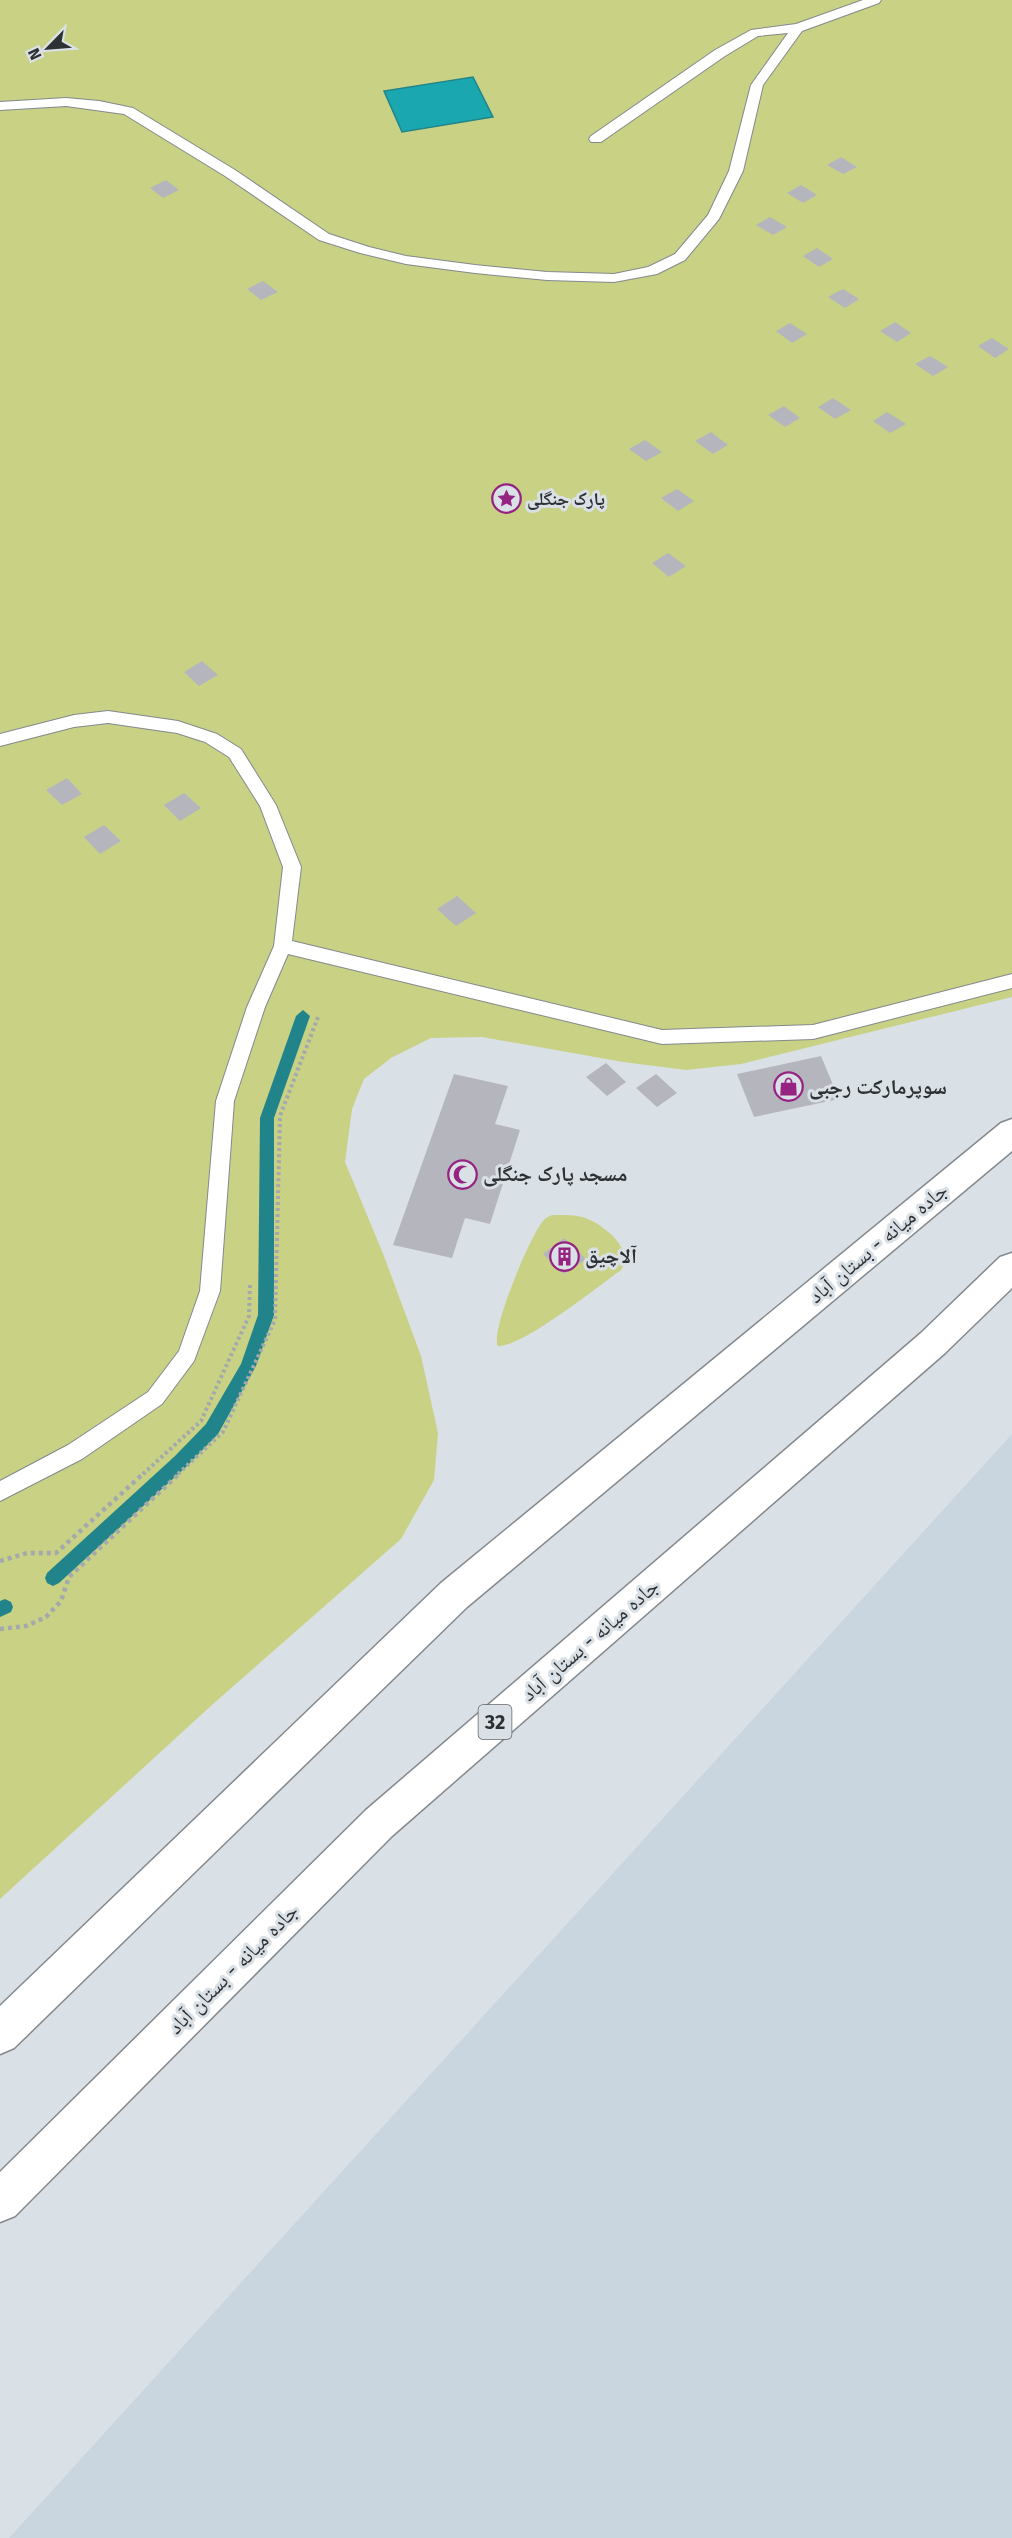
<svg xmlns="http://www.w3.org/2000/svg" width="1012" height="2538" font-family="'Fira Sans','Noto Naskh Arabic',sans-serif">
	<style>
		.built { fill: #c9d6e0 }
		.green { fill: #c8d184 }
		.water { fill: #1aa7b0; stroke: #20848a; stroke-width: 1.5 }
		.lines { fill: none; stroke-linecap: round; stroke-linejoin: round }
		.stream { fill: #20848a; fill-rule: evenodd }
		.building { fill: #b5b6bd }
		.service-casing { stroke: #83898e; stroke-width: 2 }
		.primary-casing { stroke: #83898e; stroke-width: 3 }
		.path-far1 { stroke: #a3a9ad; stroke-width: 4; stroke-dasharray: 3 3; stroke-linecap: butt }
		.path { stroke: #a3a9ad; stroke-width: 4.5; stroke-dasharray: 4 4; stroke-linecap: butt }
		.service { fill: #fff; fill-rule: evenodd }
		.primary { fill: #fff; fill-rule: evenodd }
		.labels { text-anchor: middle; stroke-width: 6; stroke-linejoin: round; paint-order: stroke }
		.far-poi-label { font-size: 18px; font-weight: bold; fill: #2e3133; stroke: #dae1e6; text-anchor: start }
		.shield { fill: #dae1e6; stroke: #626669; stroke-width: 1.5 }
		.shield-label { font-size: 20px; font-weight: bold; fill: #2e3133 }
		.poi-label { font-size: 21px; font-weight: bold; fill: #2e3133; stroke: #dae1e6; text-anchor: start }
		.street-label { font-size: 21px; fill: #2e3133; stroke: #dae1e6 }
	</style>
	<rect width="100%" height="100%" fill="#dae1e6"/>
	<!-- built -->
	<path class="built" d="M1012,1434v1104h-1003z"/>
	<!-- green -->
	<path class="green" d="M0,0h1012v997l-271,67 -55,6 -63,-8 -141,-25 -51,1 -40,20 -27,21 -12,30 -7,53 39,94 37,100 17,77 -4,47 -33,59 -188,165 -213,195z
		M552,1215c13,0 26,-1 38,5 17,8 45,31 31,50 -22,16 -100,78 -123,76 -9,-12 33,-113 46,-126 1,-2 6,-4 8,-5z"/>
	<!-- water -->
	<path class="water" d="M473,77l20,40 -91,15 -18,-41z"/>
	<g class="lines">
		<!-- stream -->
		<path class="stream" d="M303,1010l7,6 -36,102v197l-18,51 -38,68 -31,32 -128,117 -6,3 -6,-3 -2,-5 2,-5 128,-117 31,-32 35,-60 17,-49 2,-197 36,-102z
			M5,1599l6,3 2,5 -2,5 -11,5v-16z"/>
	</g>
	<!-- building -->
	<path class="building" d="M841,157l16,10 -14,7 -16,-9z
		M166,180l13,10 -16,8 -13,-10z
		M801,185l16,10 -14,8 -16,-10z
		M770,217l17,10 -14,8 -17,-10z
		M817,248l16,11 -14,8 -16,-11z
		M263,281l15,11 -17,8 -14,-11z
		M843,289l16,10 -14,9 -17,-11z
		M895,322l16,11 -14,9 -17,-11z
		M790,323l17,11 -15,9 -16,-12z
		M992,338l17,11 -14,9 -17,-12z
		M930,356l18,11 -15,9 -18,-12z
		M833,398l18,12 -16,9 -17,-12z
		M784,406l16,12 -15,9 -17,-12z
		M887,412l19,12 -16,9 -17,-12z
		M711,432l17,13 -15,9 -18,-13z
		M645,440l17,12 -16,9 -17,-12z
		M677,489l17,12 -16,10 -17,-13z
		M668,553l18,13 -17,11 -17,-14z
		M202,661l16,14 -19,11 -15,-14z
		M67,778l15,16 -20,11 -16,-15z
		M184,793l17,15 -21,13 -16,-16z
		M104,825l17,16 -21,13 -16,-17z
		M457,896l19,17 -20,13 -19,-17z
		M821,1056l18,43 -85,18 -17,-43z
		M606,1063l20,19 -19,14 -21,-19z
		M454,1074l54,12 -13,38 25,6 -30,94 -25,-6 -13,40 -59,-13z
		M656,1074l21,19 -20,14 -21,-19z
		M564,1238l22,21 -22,15 -21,-20z"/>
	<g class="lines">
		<defs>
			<path id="service" d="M863,0h18l-2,3 -77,28 -39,54 -20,86 -24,48 -34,41 -28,14 -43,8 -67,-2 -72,-7 -69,-9 -46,-11 -41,-13 -94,-64 -101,-62 -58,-8 -66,4v-8l66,-4 33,3 34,7 102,62 94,64 40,13 37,9 69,9 72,7 67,2 34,-7 27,-13 33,-39 21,-44 22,-86 37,-52 -30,3 -33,20 -124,86h-10l-2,-3 2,-3 124,-86 36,-20 45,-6z
				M108,711l70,10 39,13 24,15 35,56 25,62 -9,74 370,89 151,-5 199,-51v14l-199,51 -151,5 -374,-90 -23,53 -31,94 -14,190 -26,70 -32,43 -80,55 -82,42v-20l68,-36 80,-53 31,-41 21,-60 16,-190 31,-94 27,-61 9,-79 -23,-61 -31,-49 -24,-15 -28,-9 -69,-10 -34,4 -74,19v-12l74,-19z"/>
			<path id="primary" d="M1012,1119v32l-545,456 -453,441 -14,6v-48l441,-423 560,-460z
				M1012,1253v35l-67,65 -553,483 -377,380 -15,6v-50l366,-362 555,-477 79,-76z"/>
		</defs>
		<!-- service casing -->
		<use href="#service" class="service-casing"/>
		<!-- primary casing -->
		<use href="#primary" class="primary-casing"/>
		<!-- path-far1 -->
		<path class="path-far1" d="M143,1474l58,-53 48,-105 1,-32
			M178,1474l45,-42 52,-112 5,-204 38,-99"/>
		<!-- path -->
		<path class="path" d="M0,1561l27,-8h29l88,-80
			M0,1629l26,-3 20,-9 15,-16 8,-24 111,-104"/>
		<!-- service -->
		<use href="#service" class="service"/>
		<!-- primary -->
		<use href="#primary" class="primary"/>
	</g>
	<!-- icons -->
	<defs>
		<symbol id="sight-ring" viewBox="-11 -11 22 22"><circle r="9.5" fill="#dae1e6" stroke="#962381" stroke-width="1.5"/><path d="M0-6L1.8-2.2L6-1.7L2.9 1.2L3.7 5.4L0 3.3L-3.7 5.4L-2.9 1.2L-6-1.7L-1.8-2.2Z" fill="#962381"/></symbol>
		<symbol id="shop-ring" viewBox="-11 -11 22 22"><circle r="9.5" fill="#dae1e6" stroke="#962381" stroke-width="1.5"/><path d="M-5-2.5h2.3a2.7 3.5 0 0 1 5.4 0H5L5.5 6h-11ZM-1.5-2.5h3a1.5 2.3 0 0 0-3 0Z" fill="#962381"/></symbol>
		<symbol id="mosque-ring" viewBox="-11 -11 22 22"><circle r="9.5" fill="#dae1e6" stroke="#962381" stroke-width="1.5"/><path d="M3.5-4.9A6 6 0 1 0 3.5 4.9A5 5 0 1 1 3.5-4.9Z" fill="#962381"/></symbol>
		<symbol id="building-ring" viewBox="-11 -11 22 22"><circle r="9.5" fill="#dae1e6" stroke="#962381" stroke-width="1.5"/><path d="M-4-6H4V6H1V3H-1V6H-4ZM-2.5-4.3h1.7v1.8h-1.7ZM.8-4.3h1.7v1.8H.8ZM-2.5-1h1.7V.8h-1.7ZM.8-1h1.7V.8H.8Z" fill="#962381"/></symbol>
	</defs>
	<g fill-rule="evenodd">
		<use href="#sight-ring" x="490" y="482" width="33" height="33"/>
		<use href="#shop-ring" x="772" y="1070" width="33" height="33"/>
		<use href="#mosque-ring" x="446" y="1158" width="33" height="33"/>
		<use href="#building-ring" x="548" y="1240" width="33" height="33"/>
	</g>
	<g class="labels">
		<!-- far-poi labels -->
		<g class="far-poi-label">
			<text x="527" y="505">پارک جنگلی</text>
		</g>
		<!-- shield labels -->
		<rect class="shield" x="478.5" y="1705" width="33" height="34" rx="4.5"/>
		<g class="shield-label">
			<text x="495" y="1729">32</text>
		</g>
		<!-- poi labels -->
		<g class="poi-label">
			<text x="809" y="1094">سوپرمارکت رجبی</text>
			<text x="483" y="1181">مسجد پارک جنگلی</text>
			<text x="585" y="1263">آلاچیق</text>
		</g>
		<!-- street labels -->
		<g class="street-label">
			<text transform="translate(878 1243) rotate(-40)" y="7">جاده میانه - بستان آباد</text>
			<text transform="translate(590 1640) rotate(-41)" y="7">جاده میانه - بستان آباد</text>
			<text transform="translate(233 1969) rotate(-45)" y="7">جاده میانه - بستان آباد</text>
		</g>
	</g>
	<!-- north arrow -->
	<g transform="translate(48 48) rotate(245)" stroke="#dae1e6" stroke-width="4.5" paint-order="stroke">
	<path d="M0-4.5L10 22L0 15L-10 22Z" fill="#2e3133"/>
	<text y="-9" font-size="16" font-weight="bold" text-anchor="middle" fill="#2e3133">N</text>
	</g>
</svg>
